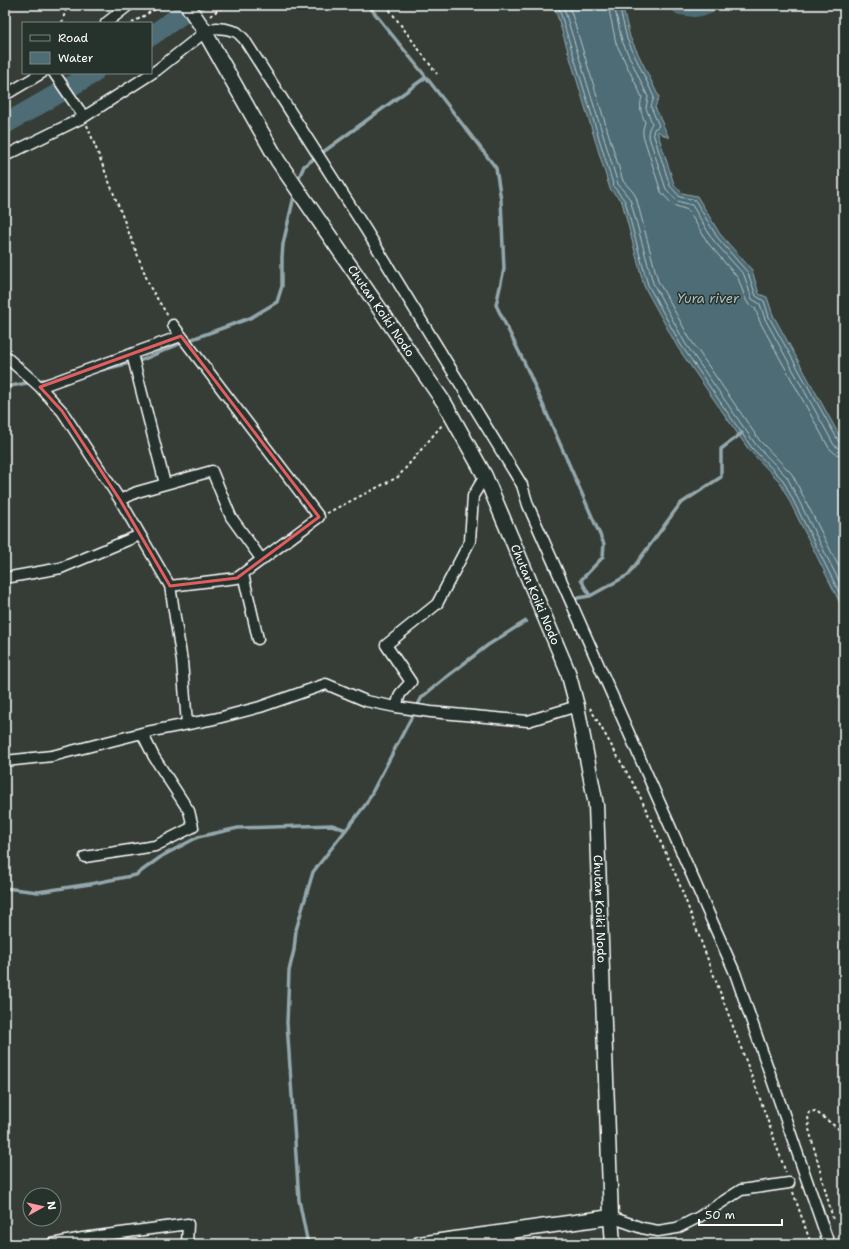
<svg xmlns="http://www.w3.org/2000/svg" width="849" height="1249" font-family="'Shantell Sans',sans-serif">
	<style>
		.water { fill: #4d6c74; stroke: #94a7ac }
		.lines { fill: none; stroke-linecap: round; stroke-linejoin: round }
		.shore { stroke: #b8c4c7; stroke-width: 1 }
		.stream { stroke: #94a7ac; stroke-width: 3.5 }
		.river { stroke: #4d6c74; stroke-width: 20 }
		.street-casing { stroke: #fff; stroke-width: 13 }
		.secondary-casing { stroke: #fff; stroke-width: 17 }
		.path { stroke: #fff; stroke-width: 2; stroke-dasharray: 3 3; stroke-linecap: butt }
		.street { stroke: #26332d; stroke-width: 10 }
		.secondary { stroke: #26332d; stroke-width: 14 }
		.secondary-bridge-casing { stroke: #fff; stroke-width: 17; stroke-linecap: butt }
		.secondary-bridge { stroke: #26332d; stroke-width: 14 }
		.marked { fill: none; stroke: #e05e5e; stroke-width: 3; stroke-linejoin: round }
		.labels { text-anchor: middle; stroke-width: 3; stroke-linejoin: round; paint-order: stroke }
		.street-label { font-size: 12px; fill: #fff; stroke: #26332d }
		.water-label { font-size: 13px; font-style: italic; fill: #afbdc0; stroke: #26332d }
	</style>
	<rect width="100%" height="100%" fill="#353d36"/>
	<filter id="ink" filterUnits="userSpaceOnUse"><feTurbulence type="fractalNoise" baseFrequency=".025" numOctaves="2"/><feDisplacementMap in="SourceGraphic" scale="8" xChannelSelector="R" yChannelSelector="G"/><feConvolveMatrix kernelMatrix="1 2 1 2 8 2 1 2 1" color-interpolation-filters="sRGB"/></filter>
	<g filter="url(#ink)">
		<!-- water -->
		<path class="water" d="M554,5h68l8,32 29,60 -4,10 14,31 -12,-7 17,53 8,9 15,3 23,38 32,36 7,24 8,3 6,18 70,127 1,2v167l-64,-129 -31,-32 -71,-102 -34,-62 -22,-84 -12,-13z"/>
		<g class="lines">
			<!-- shore -->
			<path class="shore" d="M558,5l56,182 11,14 23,84 33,60 71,103 31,32 61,122
				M563,5l55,179 12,15 23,84 32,60 71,102 31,32 57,114
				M569,5l54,176 10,11 3,5 22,84 32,58 70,102 32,33 52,103
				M608,5l8,38 26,54c-3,10 -1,16 3,25l-2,7v6l18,57 12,13 15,5 20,33 30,35 8,22 3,5 6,3 5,14 69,126 7,6 8,2
				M614,5l8,36 26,56 -2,11 6,15 -3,6 -1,5 18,55 11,12 15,4 21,35 31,35 8,24 8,5 5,15 69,126 4,3 6,2
				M619,5l8,34 27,58 -3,10 8,19 -5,3 -1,4 17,53 10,11 15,3 22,37 31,36 8,23 8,5 5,16 70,125 2,2 3,1"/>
			<!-- stream -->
			<path class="stream" d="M368,5l58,72 70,91 5,32 3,69 -8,36 29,59 79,180 -1,13 -22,23 9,16
				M297,182l7,-16 122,-89
				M101,370l41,-10 42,-18 66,-24 27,-16 5,-16v-29l1,-13 12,-52
				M5,387l44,-8
				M572,599l18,-3 38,-21 52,-71 41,-27v-28l21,-16
				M5,888l33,4 52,-8 46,-9 26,-19 36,-19 40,-9 94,-3 14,5
				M308,1244l-9,-44 -12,-177 2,-52 5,-21 2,-20 17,-58 53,-68 56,-107 23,-19 43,-33 38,-24"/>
			<!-- river -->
			<path class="river" d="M681,5l14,2 12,-2
				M151,36l44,-31
				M5,124l89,-51"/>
			<defs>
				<path id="street" d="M106,23l23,-18
					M54,73l30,44
					M5,95l37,-22
					M5,156l79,-39 73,-47 48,-38 11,-4 10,1 11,3 7,7 122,191 156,255 6,20 207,468 94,271
					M132,354l33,130
					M5,356l35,31 22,24 58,89 50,86 12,75 5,63
					M40,387l141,-51
					M120,500l17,-8 75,-21 19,46 31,43
					M243,574l15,65
					M5,578l56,-10 79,-33
					M170,586l67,-8 82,-61 -146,-192
					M396,707l4,-13 11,-12 -25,-37 51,-41 33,-63 3,-45 12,-20
					M5,761l47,-5 90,-23 72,-14 46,-12 66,-23 40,17 30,6 35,5 97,9 49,-15
					M85,857l70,-11 38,-19 -4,-16 -35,-54 -12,-24
					M611,1217l31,11 16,3 19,-3 22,-11 42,-27 48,-7
					M52,1244l31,-6 105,-14 -1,20"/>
				<g id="secondary">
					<path id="s1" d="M202,27l76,134 167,243 40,72 83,196 9,34 19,99 15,412 2,27"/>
					<path d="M419,1244l192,-27"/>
				</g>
			</defs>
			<!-- street casing -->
			<use href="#street" class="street-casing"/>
			<!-- secondary casing -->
			<use href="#secondary" class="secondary-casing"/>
			<!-- path -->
			<path class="path" d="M386,5l51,69
				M210,16l15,-11
				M62,23l5,-18
				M132,23l30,-18
				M87,125l63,162 18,29
				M327,513l71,-36 44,-52
				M590,708l48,84 40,88 80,213 28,80
				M793,1192l18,52
				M833,1219l-24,-90 -1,-14 1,-3 6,-1 29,22"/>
			<!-- street -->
			<use href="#street" class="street"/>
			<!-- secondary -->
			<use href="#secondary" class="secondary"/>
			<defs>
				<path id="secondary-bridge" d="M187,5l15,22"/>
			</defs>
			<!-- secondary-bridge casing -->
			<use href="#secondary-bridge" class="secondary-bridge-casing"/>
			<!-- secondary-bridge -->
			<use href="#secondary-bridge" class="secondary-bridge"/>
		</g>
	</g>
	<!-- marked area -->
	<path class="marked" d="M181,336l138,181 -82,61 -67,8 -50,-86 -58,-89 -22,-24z"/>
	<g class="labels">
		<!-- street labels -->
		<g class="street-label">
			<text dy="4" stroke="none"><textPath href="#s1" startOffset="336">Chutan Koiki Nodo</textPath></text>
			<text dy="4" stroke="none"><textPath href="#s1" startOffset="660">Chutan Koiki Nodo</textPath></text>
			<text dy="4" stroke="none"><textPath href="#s1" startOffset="984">Chutan Koiki Nodo</textPath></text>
		</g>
		<!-- water labels -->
		<g class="water-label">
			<text x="708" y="303">Yura river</text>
		</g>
	</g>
	<!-- margin -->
	<rect width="849" height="1249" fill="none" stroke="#26332d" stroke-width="20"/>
	<rect x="10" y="10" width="829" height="1229" fill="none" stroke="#fff" stroke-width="1.5" filter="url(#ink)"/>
	<!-- legend -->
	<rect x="22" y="22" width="130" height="52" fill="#26332d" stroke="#7d8581"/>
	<rect x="30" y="35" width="20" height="6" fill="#26332d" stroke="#7d8581"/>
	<text x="58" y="42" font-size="12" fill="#ffffff">Road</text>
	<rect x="30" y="52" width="20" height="12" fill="#4d6c74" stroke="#7d8581"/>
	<text x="58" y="62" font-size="12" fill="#ffffff">Water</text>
	<!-- north arrow -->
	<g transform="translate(42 1207) rotate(82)"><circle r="19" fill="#26332d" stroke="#7d8581"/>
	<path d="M0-3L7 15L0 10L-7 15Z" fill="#ff9aa2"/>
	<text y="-6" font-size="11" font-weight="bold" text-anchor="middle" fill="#ffffff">N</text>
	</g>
	<!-- scale -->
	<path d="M699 1219v6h83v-6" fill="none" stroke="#ffffff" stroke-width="2"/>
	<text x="705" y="1219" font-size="12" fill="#ffffff" stroke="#26332d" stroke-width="3" paint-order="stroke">50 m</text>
</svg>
